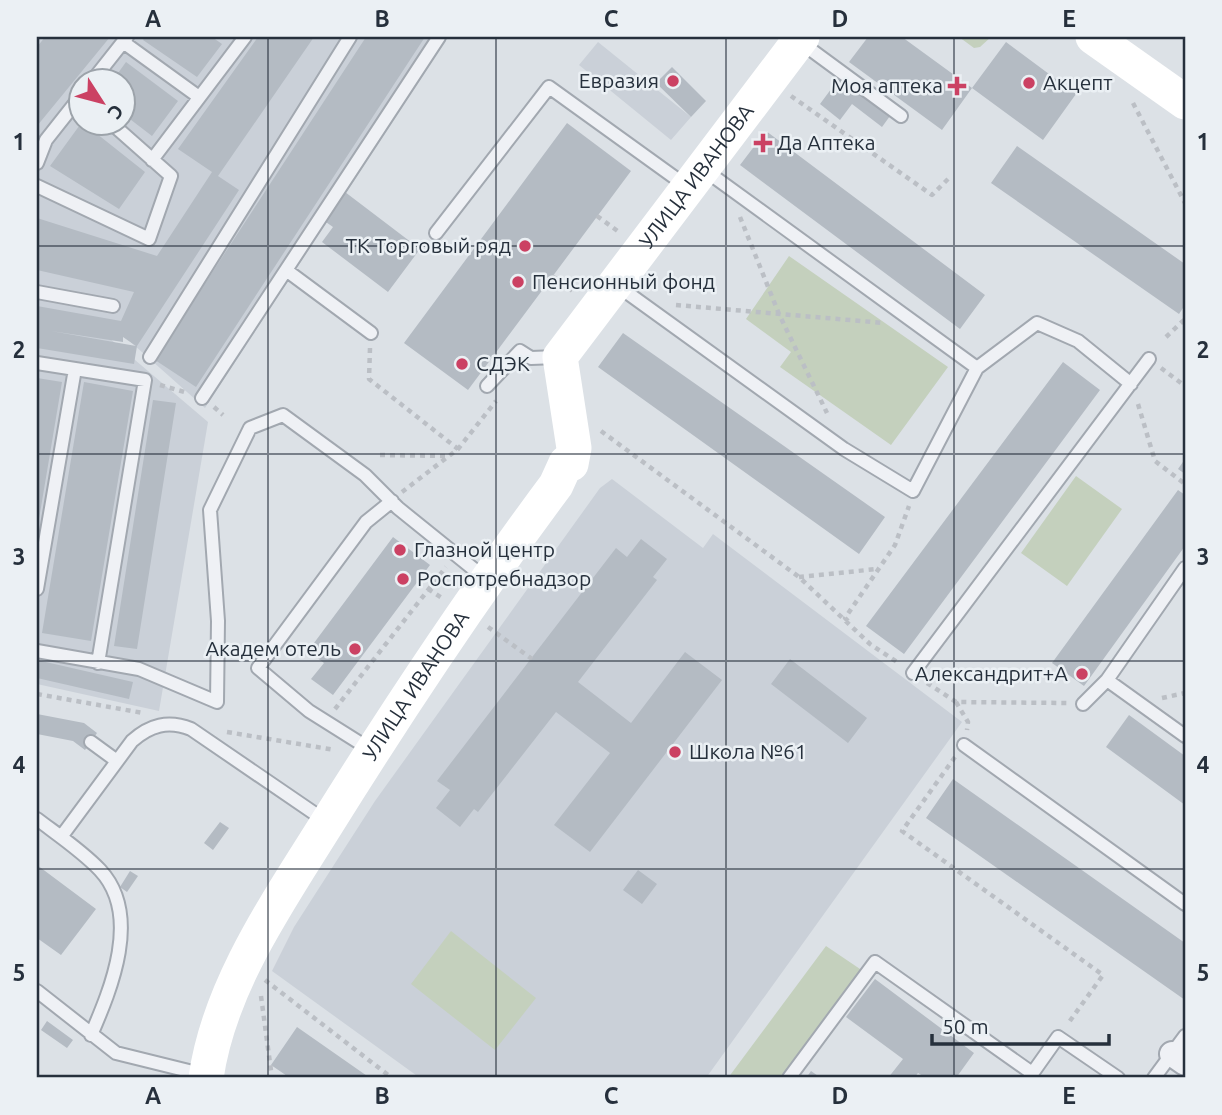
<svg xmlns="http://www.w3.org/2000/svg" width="1222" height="1115" font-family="Ubuntu,sans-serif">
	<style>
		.built { fill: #cad0d8; fill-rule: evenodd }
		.green { fill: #c4d0bd }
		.building { fill: #b4bbc3; fill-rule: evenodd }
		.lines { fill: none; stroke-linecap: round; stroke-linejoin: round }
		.lane-casing { stroke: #a2a8b0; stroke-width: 16 }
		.street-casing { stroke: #a2a8b0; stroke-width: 28 }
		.path { stroke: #bbbfc5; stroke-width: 4.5; stroke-dasharray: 5 5; stroke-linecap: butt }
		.lane { stroke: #eff1f5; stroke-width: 12 }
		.street { stroke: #eff1f5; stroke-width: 24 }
		.secondary { stroke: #fff; stroke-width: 35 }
		.grid { fill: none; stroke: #26303c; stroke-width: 2; stroke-opacity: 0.55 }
		.poi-dot { fill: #cb4163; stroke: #ebf0f4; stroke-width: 2.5 }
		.labels { text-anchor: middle; stroke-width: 5; stroke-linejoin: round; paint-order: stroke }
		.poi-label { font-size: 21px; fill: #26303c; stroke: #ebf0f4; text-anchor: start }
		.street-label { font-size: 21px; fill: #26303c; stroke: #ebf0f4 }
		.neatline { fill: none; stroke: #26303c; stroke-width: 2.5 }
		.grid-label { font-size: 23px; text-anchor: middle; font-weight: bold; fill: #26303c }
	</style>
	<rect width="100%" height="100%" fill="#dce1e6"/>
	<!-- built -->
	<path class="built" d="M37,37h411l-243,371 -80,-71 -88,-12zM80,80h42v42h-42z
		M598,42l93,75 -20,23 -92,-75z
		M37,328l71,9 100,85 -49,289 -122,-27z
		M612,479l91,69 10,-14 249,188 -256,356h-286l-148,-107 22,-44 81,-126 225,-313z"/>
	<!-- green -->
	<path class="green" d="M959,37h32l-11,10 -6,1z
		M789,256l159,111 -57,78 -111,-78 11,-15 -45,-33z
		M1076,476l46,33 -55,77 -46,-33z
		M451,931l85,67 -41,52 -84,-66z
		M826,946l37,25 -83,107h-52z"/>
	<!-- building -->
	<path class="building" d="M45,37h65l-73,89v-79z
		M145,37h67l10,7 -25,33 -54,-37z
		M258,37h56l-96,139 21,14 -102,156 -3,18 -97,-16v-42l84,15 13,-29 -97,-22v-52l120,38 55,-84 -34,-23zM51,331l72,11v-5l13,9z
		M366,37h59l-229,350 -41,-27z
		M868,37h34l70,51 -30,42 -93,-68z
		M1006,42l70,52 -33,46 -71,-52z
		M126,62l52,39 -26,35 -30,-23v-33h-9z
		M672,67l34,34 -15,16 -35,-34z
		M840,77l50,39 -8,11 -30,-23 -12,16 -20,-16z
		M82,122l63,50 -26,37 -69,-43z
		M567,123l64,48 -163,219 -64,-47z
		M766,131l219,164 -25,34 -220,-164z
		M1017,146l168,118v41l-6,9 -188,-131z
		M345,192l75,57 -32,43 -66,-50 11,-15 -10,-7z
		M623,333l262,184 -26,37 -261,-187z
		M1063,362l37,28 -196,264 -38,-28z
		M37,378l25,4 -24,143 -1,-1z
		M84,382l49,9 -42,250 -49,-8z
		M153,400l23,3 -39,246 -23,-3z
		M1185,459v15l-7,-5z
		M1178,490l7,5v51l-101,140 -32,-23z
		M393,537l37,28 -97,130 -22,-16 13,-16 -16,-12z
		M641,539l26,20 -14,18 4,3 -79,102 53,41 54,-71 37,28 -132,172 -36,-27 56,-72 -54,-41 -78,100 -4,-3 -14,18 -24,-19 14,-18 -13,-9 179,-233 11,9z
		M790,659l77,59 -19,25 -77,-59z
		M37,660l96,22 -4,17 -92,-21z
		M37,714l47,9 13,10 -12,17 -12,-9 -36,-7z
		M1129,715l56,41v49l-79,-58z
		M953,779l232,164v57l-259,-182z
		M220,822l9,6 -16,22 -9,-7z
		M37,865l59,44 -35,46 -24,-17z
		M638,870l19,14 -15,20 -19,-14z
		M130,871l8,5 -11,16 -7,-5z
		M875,979l99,74 -18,25h-30l-8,-5 -4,5h-26l15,-19 -57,-42z
		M47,1021l26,19 -6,8 -26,-18z
		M297,1027l73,51h-80l-19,-13z
		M811,1071l10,7h-15z"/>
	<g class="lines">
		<defs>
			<path id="lane" d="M799,41l102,75
				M123,42l76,55
				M93,80l34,-43
				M152,160l93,-123
				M37,163l9,-23 34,-43
				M706,171l271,197
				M37,186l112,53 22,-63 -61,-54
				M436,233l113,-146 136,98
				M286,270l85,63
				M618,286l226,163 69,42 64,-123 60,-45 41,18 53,43
				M37,292l76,14
				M150,357l200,-320
				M37,363l108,17 -47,283
				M487,386l33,-35 11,7 26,-1
				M202,398l237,-361
				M37,589l38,-220
				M37,651l102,18 78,33 1,-81 -8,-111 40,-82 33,-13 82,60 33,33 88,71
				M913,673l236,-314
				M1107,680l78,56
				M1083,704l24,-24 78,-112
				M91,742l26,19
				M964,745l221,159
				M371,750l-62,-39 -51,-43 108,-146 26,-21
				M37,819c21,16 45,32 63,51 42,45 11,119 -9,165
				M61,837l71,-96c18,-16 36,-21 59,-12l136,93
				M37,991l79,62 89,22
				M789,1078l86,-116 157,111
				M1029,1078l29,-41 60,41
				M1154,1078l31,-42"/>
			<path id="street" d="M1172,1054l13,9"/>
		</defs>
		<!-- lane casing -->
		<use href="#lane" class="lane-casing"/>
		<!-- street casing -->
		<use href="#street" class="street-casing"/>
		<!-- path -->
		<path class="path" d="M791,96l141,99 16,-16
			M1133,103l52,100
			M597,216l22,16
			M740,217l39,97 48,99
			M552,276l22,16
			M676,305l208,18
			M1166,337l19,-18
			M370,348l-1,31 89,70
			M1161,368l24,18
			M160,385l28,8
			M1138,404l17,57 30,23
			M214,407l9,8
			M601,431l198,146 71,67 30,20
			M380,455l66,1
			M402,492l56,-43 38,-48
			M799,577l78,-8
			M428,589l14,9
			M848,621l-3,-3 50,-73 14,-39
			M488,627l44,32
			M927,683l29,19 111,1
			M37,694l106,19
			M1162,698l23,-5
			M956,702l12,20 -1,8
			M335,709l111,-142
			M227,732l108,18
			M955,757l-53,74 201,144 -36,50
			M265,980l127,98
			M261,996l11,82"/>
		<!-- lane -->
		<use href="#lane" class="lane"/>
		<!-- street -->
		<use href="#street" class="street"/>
		<!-- secondary -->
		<g class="secondary">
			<path d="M1093,37l92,65"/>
			<path id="s1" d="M206,1078c13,-92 72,-176 120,-253 73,-117 148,-230 230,-340l10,-22 5,1 3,-16 -14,-91 242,-320"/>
		</g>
	</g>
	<!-- grid -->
	<path class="grid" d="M268,37v1041M496,37v1041M726,37v1041M954,37v1041M37,246h1148M37,454h1148M37,661h1148M37,869h1148"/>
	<!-- markers -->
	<g class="poi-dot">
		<circle cx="673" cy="81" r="7"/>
		<circle cx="1029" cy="83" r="7"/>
		<path d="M953.5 75.5h7v7h7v7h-7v7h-7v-7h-7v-7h7z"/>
		<path d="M759.5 132.5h7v7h7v7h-7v7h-7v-7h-7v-7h7z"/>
		<circle cx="525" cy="246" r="7"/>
		<circle cx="518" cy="282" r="7"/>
		<circle cx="462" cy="364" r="7"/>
		<circle cx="400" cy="550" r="7"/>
		<circle cx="403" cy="579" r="7"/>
		<circle cx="355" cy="649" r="7"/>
		<circle cx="1082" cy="674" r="7"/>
		<circle cx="675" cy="752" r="7"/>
	</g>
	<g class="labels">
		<!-- poi labels -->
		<g class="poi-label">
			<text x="659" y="88" text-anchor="end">Евразия</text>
			<text x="1043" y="90">Акцепт</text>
			<text x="943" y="93" text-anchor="end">Моя аптека</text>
			<text x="777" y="150">Да Аптека</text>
			<text x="511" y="253" text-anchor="end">ТК Торговый ряд</text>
			<text x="532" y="289">Пенсионный фонд</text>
			<text x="476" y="371">СДЭК</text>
			<text x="414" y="557">Глазной центр</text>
			<text x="417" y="586">Роспотребнадзор</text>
			<text x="341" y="656" text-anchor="end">Академ отель</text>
			<text x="1068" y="681" text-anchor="end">Александрит+А</text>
			<text x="689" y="759">Школа №61</text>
		</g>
		<!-- street labels -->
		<g class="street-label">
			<text dy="7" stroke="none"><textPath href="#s1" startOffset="1057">УЛИЦА ИВАНОВА</textPath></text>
			<text dy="7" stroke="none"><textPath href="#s1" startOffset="448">УЛИЦА ИВАНОВА</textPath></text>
		</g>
	</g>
	<!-- border -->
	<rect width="1222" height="1115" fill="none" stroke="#ebf0f4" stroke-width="77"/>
	<!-- north arrow -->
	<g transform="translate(102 102) rotate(126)"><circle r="33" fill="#ebf0f4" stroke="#9ca3aa" stroke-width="2"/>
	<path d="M0-5L12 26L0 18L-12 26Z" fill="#cb4163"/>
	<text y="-10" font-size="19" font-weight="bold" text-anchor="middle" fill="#26303c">С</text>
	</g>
	<!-- scale -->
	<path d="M932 1034v10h177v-10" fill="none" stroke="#26303c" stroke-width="3.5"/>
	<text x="942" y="1034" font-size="21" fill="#26303c" stroke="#ebf0f4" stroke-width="5" paint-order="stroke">50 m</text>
	<rect x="38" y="38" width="1146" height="1038" class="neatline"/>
	<g class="grid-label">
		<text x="153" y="27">A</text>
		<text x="382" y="27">B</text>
		<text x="611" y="27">C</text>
		<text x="840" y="27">D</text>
		<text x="1069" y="27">E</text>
		<text x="19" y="150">1</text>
		<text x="1203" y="150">1</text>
		<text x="19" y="358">2</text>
		<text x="1203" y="358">2</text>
		<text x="19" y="565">3</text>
		<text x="1203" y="565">3</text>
		<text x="19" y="773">4</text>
		<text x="1203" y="773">4</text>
		<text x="19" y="981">5</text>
		<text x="1203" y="981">5</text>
		<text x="153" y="1104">A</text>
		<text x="382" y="1104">B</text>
		<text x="611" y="1104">C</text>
		<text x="840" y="1104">D</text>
		<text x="1069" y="1104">E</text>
	</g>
</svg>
